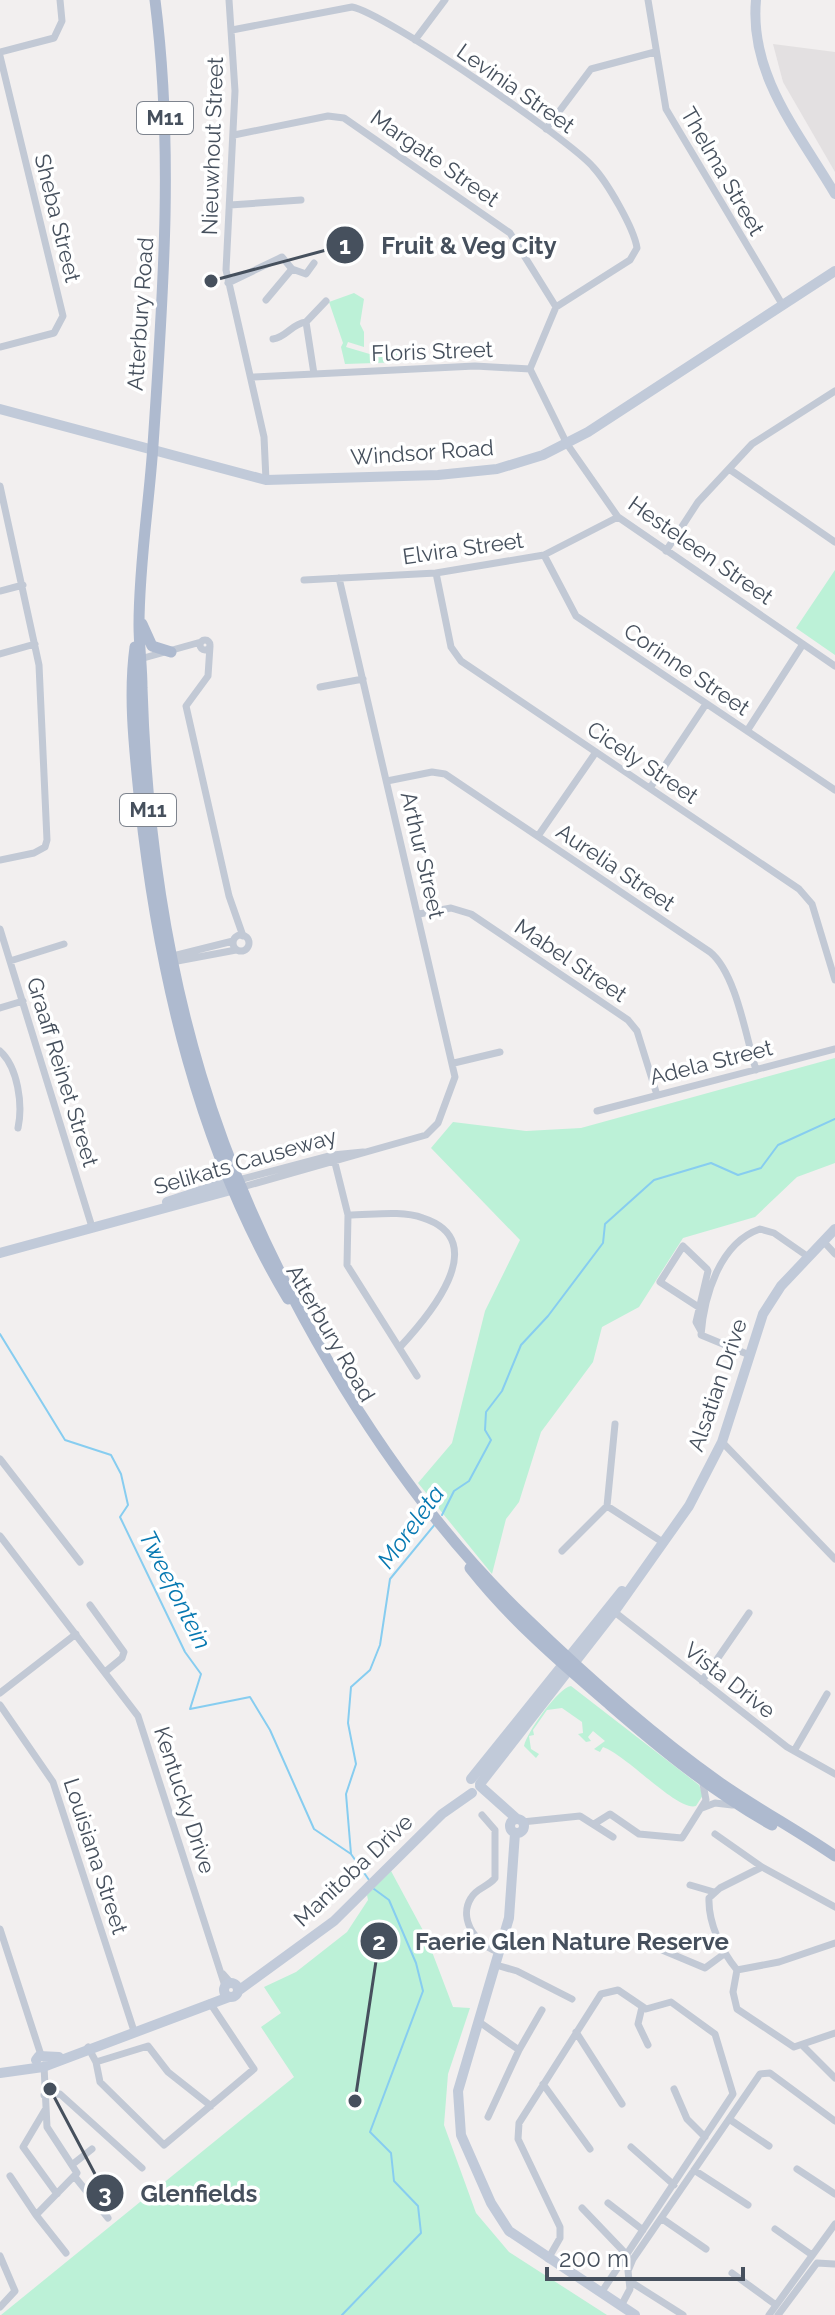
<svg xmlns="http://www.w3.org/2000/svg" width="835" height="2315" font-family="Raleway,sans-serif">
	<style>
		.education { fill: #e3e0e1 }
		.green { fill: #bcf1d7 }
		.lines { fill: none; stroke-linecap: round; stroke-linejoin: round }
		.stream { stroke: #87cdf0; stroke-width: 2 }
		.street { stroke: #c2c9d5; stroke-width: 7 }
		.secondary { stroke: #c1cad9; stroke-width: 10 }
		.primary { stroke: #aebacf; stroke-width: 11 }
		.labels { text-anchor: middle; stroke-width: 7; stroke-linejoin: round; paint-order: stroke }
		.shield { fill: #fff; stroke: #7e848e; stroke-width: 2 }
		.shield-label { font-size: 20px; font-weight: bold; fill: #46505d }
		.street-label { font-size: 22px; fill: #46505d; stroke: #fff }
		.water-label { font-size: 24px; font-style: italic; fill: #0678b1; stroke: #fff }
		.leader { fill: none; stroke: #46505d; stroke-width: 3 }
		.callout-dot { fill: #46505d; stroke: #fff; stroke-width: 3 }
		.mark-label { font-size: 24px; text-anchor: middle; font-weight: bold; fill: #fff }
		.callout-label { font-size: 24px; text-anchor: middle; font-weight: bold; fill: #46505d; stroke: #fff; stroke-width: 7; stroke-linejoin: round; paint-order: stroke }
	</style>
	<rect width="100%" height="100%" fill="#f2efef"/>
	<!-- education -->
	<path class="education" d="M773,44l62,8v120l-52,-90z"/>
	<!-- green -->
	<path class="green" d="M354,293l10,6 -4,25 4,8v15l-16,-5 -2,5 27,8 30,-3 2,10 -60,2 -4,-17 2,-4 -14,-41z
		M835,570v85l-39,-27z
		M835,1058v105l-38,14 -42,40 -72,21 -44,69 -37,20 -9,35 -52,70 -22,70 -13,17 -14,55 -74,-91 34,-40 33,-132 35,-71 -89,-92 22,-26 73,9 55,-3z
		M571,1686l128,99 4,10 -7,11c-18,6 -68,-50 -93,-59l-3,5 -6,-3 11,-8 -12,-10 -5,6 3,4 -5,1 -8,-8 5,-1 -1,-11 -20,-14 -15,2 -14,20 1,5 -5,1 2,13 8,5 -3,4 -12,-12c3,-14 34,-58 47,-60z
		M391,1871l35,65 27,71 17,1 -22,66 -4,51 32,88 33,39 98,63h-606l293,-238 -33,-50 20,-14 -17,-26 32,-15 51,-40 21,-32 -1,-5z"/>
	<g class="lines">
		<!-- stream -->
		<path class="stream" d="M0,1334l65,106 46,15 10,19 7,31 -8,12 65,135 16,22 -11,35 60,-12 20,33 44,99 37,25
			M442,1515l12,-24 15,-10 22,-41 -6,-10 1,-18 16,-21 19,-46 27,-29 55,-73 2,-19 49,-44 57,-17 27,12 23,-7 17,-23 57,-26
			M369,1880l-18,-26 -5,-60 10,-30 -8,-41 3,-36 19,-17 10,-25 10,-66 46,-56
			M342,2315l79,-82 -3,-27 -24,-25 -3,-28 -21,-21 53,-141 -7,-28 -27,-63 -15,-11"/>
		<!-- street -->
		<path class="street" d="M229,0l6,91 -9,179 38,167 2,43
			M648,0l18,109 116,195
			M232,30l120,-23c31,5 218,133 241,160 14,15 41,61 44,81l-7,12 -74,47
			M415,40l30,-40
			M0,52l54,-14 8,-17 -2,-21
			M0,56l63,260 -9,17 -54,14
			M546,129l45,-60 64,-17
			M234,135l94,-19 16,2 166,115 46,74
			M230,205l71,-5
			M228,283l54,-26 10,12 14,5 8,-11
			M266,300l26,-31
			M273,339c14,-2 18,-15 33,-17
			M530,369l37,75 51,73 217,149
			M530,369l26,-62
			M314,374l-8,-52 20,-21
			M252,377l223,-11 55,3
			M729,469l106,73
			M0,486l39,179 8,175 -2,7 -11,6 -34,7
			M666,551l32,-49 54,-58 83,-53
			M544,555l32,61 259,174
			M436,573l15,74 10,14 338,228 13,15 23,76
			M304,580l132,-7 108,-18 74,-38
			M0,591l23,-6
			M200 645a5 5 0 1 1 10 0a5 5 0 1 1-10 0Z
			M210,646l-2,30 -22,30 43,190 14,40
			M0,654l35,-10
			M140,659l61,-17
			M320,687l43,-8
			M747,731l56,-87
			M387,781l45,-9 13,2 265,178c26,21 36,85 46,118
			M650,788l56,-84
			M538,836l58,-84
			M419,914l32,-6 20,6 157,106 9,11 20,64
			M0,929l92,298
			M233 943a8 8 0 1 1 16 0a8 8 0 1 1-16 0Z
			M169,957l64,-16
			M10,961l54,-17
			M172,962l64,-12
			M0,1008l23,-7
			M0,1051c18,16 23,54 18,77
			M454,1063l46,-11
			M597,1111l238,-62
			M333,1155l15,60 -1,50 70,111
			M235,1181l98,-26 30,-3
			M239,1188l187,-53 12,-12 17,-46 -116,-499
			M348,1215c24,0 53,-5 75,3 71,23 4,100 -23,129
			M823,1241l12,13
			M700,1308l-40,-26 23,-36 24,23 1,2 -12,51 5,9
			M747,1354l-46,-19c3,-38 18,-92 59,-106l14,4 33,23
			M722,1442l113,117
			M0,1459l80,103
			M607,1506l57,37
			M0,1536l138,180 87,270
			M562,1551l45,-45 8,-82
			M90,1605l34,47 -2,6 -17,14
			M612,1610l175,137 48,27
			M702,1681l47,-68
			M0,1693l76,-59
			M0,1705l53,77 81,249
			M794,1751l33,-57
			M702,1808l13,-5 17,2
			M482,1815l13,15v48c-7,9 -19,10 -24,20 -14,22 8,50 29,54
			M522,1822l58,-6 33,21
			M594,1824l16,-10 29,20 43,4 24,-38 -3,-16
			M715,1834l47,33
			M690,1885l24,7
			M0,1929l41,126
			M643,1942l62,26 19,-14
			M496,1965l21,6 55,28
			M737,1970c-15,-18 -29,-47 -28,-72l11,-10 42,-21 73,40
			M737,1970l-4,22 4,17 57,38 41,-14
			M737,1970l42,-8 56,-19
			M223,1974l8,9
			M642,2007l-4,17 10,21
			M478,2021l41,29
			M576,2032l46,72
			M803,2046l32,32
			M88,2047l8,15 52,-16 20,26 43,34
			M96,2062l4,20 64,63 90,-76 -44,-66
			M44,2066l3,61 30,46 -41,42 30,38
			M543,2084l47,65
			M674,2089l13,30 18,18
			M44,2095l16,-1 82,74
			M45,2110l-22,37 34,47
			M488,2117l31,-67 23,-40
			M729,2119l40,27
			M631,2147l43,38
			M73,2164l19,-15
			M797,2169l38,25
			M694,2170l54,35
			M10,2176l26,39
			M75,2177l33,41
			M608,2203l35,27
			M582,2208l45,47
			M661,2218l45,31
			M775,2229l37,26
			M0,2256l15,35 -15,16
			M548,2259l12,-21v-11l-42,-88 1,-16 82,-129 17,-4 28,19 25,-7 44,32 18,60 -132,199
			M732,2273l44,32
			M631,2282l52,33
			M621,2306l9,-17 -2,-18 5,-12 127,-185 10,-1 65,48
			M769,2315l66,-91
			M778,2315l39,-52 17,1"/>
		<!-- secondary -->
		<path class="secondary" d="M756,0c-7,75 43,133 79,194
			M0,409l266,71 172,-5 59,-6 46,-14 45,-23 247,-161
			M167,1202l61,-20
			M0,1253l231,-63
			M471,1779l151,-188
			M480,1784l134,-172 75,-106 33,-64 41,-128 18,-28 54,-57
			M480,1786l37,33
			M510 1826a7 7 0 1 1 14 0a7 7 0 1 1-14 0Z
			M515,1833l-6,85 -51,173 3,44 30,68 18,28 126,84
			M224 1990a7 7 0 1 1 14 0a7 7 0 1 1-14 0Z
			M238,1991l96,-70 108,-107 30,-21
			M36,2060l3,-4 20,1
			M0,2073l43,-6 186,-70"/>
		<!-- primary -->
		<path class="primary" d="M155,0c19,149 8,296 -2,445 -4,60 -14,119 -14,180 0,21 3,42 3,63 4,131 21,261 59,387 57,189 181,405 324,542 61,59 125,116 194,165 37,26 78,48 116,74
			M142,624l10,22 19,6
			M135,647c-7,51 0,106 5,157 19,172 59,346 148,495
			M470,1568c41,52 90,94 140,137 51,44 103,87 162,120"/>
	</g>
	<g class="labels">
		<!-- shield labels -->
		<g class="shield">
			<rect x="137" y="102" width="56" height="32" rx="6"/>
			<rect x="120" y="794" width="56" height="32" rx="6"/>
		</g>
		<g class="shield-label">
			<text x="165" y="125">M11</text>
			<text x="148" y="817">M11</text>
		</g>
		<!-- street labels -->
		<g class="street-label">
			<text transform="translate(516 88) rotate(35)" y="8">Levinia Street</text>
			<text transform="translate(212 146) rotate(-88)" y="8">Nieuwhout Street</text>
			<text transform="translate(435 158) rotate(35)" y="8">Margate Street</text>
			<text transform="translate(723 171) rotate(60)" y="8">Thelma Street</text>
			<text transform="translate(58 218) rotate(76)" y="8">Sheba Street</text>
			<text transform="translate(140 314) rotate(-86)" y="8">Atterbury Road</text>
			<text transform="translate(432 351) rotate(-2)" y="8">Floris Street</text>
			<text transform="translate(422 452) rotate(-4)" y="8">Windsor Road</text>
			<text transform="translate(463 548) rotate(-8)" y="8">Elvira Street</text>
			<text transform="translate(701 550) rotate(35)" y="8">Hesteleen Street</text>
			<text transform="translate(687 669) rotate(34)" y="8">Corinne Street</text>
			<text transform="translate(643 762) rotate(34)" y="8">Cicely Street</text>
			<text transform="translate(423 855) rotate(77)" y="8">Arthur Street</text>
			<text transform="translate(616 867) rotate(34)" y="8">Aurelia Street</text>
			<text transform="translate(571 960) rotate(34)" y="8">Mabel Street</text>
			<text transform="translate(711 1062) rotate(-14)" y="8">Adela Street</text>
			<text transform="translate(63 1072) rotate(73)" y="8">Graaff Reinet Street</text>
			<text transform="translate(245 1161) rotate(-16)" y="8">Selikats Causeway</text>
			<text transform="translate(331 1333) rotate(60)" y="8">Atterbury Road</text>
			<text transform="translate(717 1385) rotate(-71)" y="8">Alsatian Drive</text>
			<text transform="translate(730 1680) rotate(38)" y="8">Vista Drive</text>
			<text transform="translate(185 1800) rotate(72)" y="8">Kentucky Drive</text>
			<text transform="translate(96 1856) rotate(72)" y="8">Louisiana Street</text>
			<text transform="translate(353 1870) rotate(-43)" y="8">Manitoba Drive</text>
		</g>
		<!-- water labels -->
		<g class="water-label">
			<text transform="translate(411 1527) rotate(-54)" y="8">Moreleta</text>
			<text transform="translate(175 1590) rotate(63)" y="8">Tweefontein</text>
		</g>
	</g>
	<!-- callouts -->
	<path class="leader" d="M211 281L345 245M355 2101L379 1941M50 2089L105 2193"/>
	<g class="callout-dot">
		<circle cx="211" cy="281" r="8"/>
		<circle cx="355" cy="2101" r="8"/>
		<circle cx="50" cy="2089" r="8"/>
		<circle cx="345" cy="245" r="20"/>
		<circle cx="379" cy="1941" r="20"/>
		<circle cx="105" cy="2193" r="20"/>
	</g>
	<g class="mark-label">
		<text x="345" y="254">1</text>
		<text x="379" y="1950">2</text>
		<text x="105" y="2202">3</text>
	</g>
	<g class="callout-label">
		<text x="469" y="254">Fruit &amp; Veg City</text>
		<text x="572" y="1950">Faerie Glen Nature Reserve</text>
		<text x="199" y="2202">Glenfields</text>
	</g>
	<!-- scale -->
	<path d="M547 2267v12h196v-12" fill="none" stroke="#46505d" stroke-width="4"/>
	<text x="559" y="2267" font-size="24" fill="#46505d" stroke="#ffffff" stroke-width="6" paint-order="stroke">200 m</text>
</svg>
